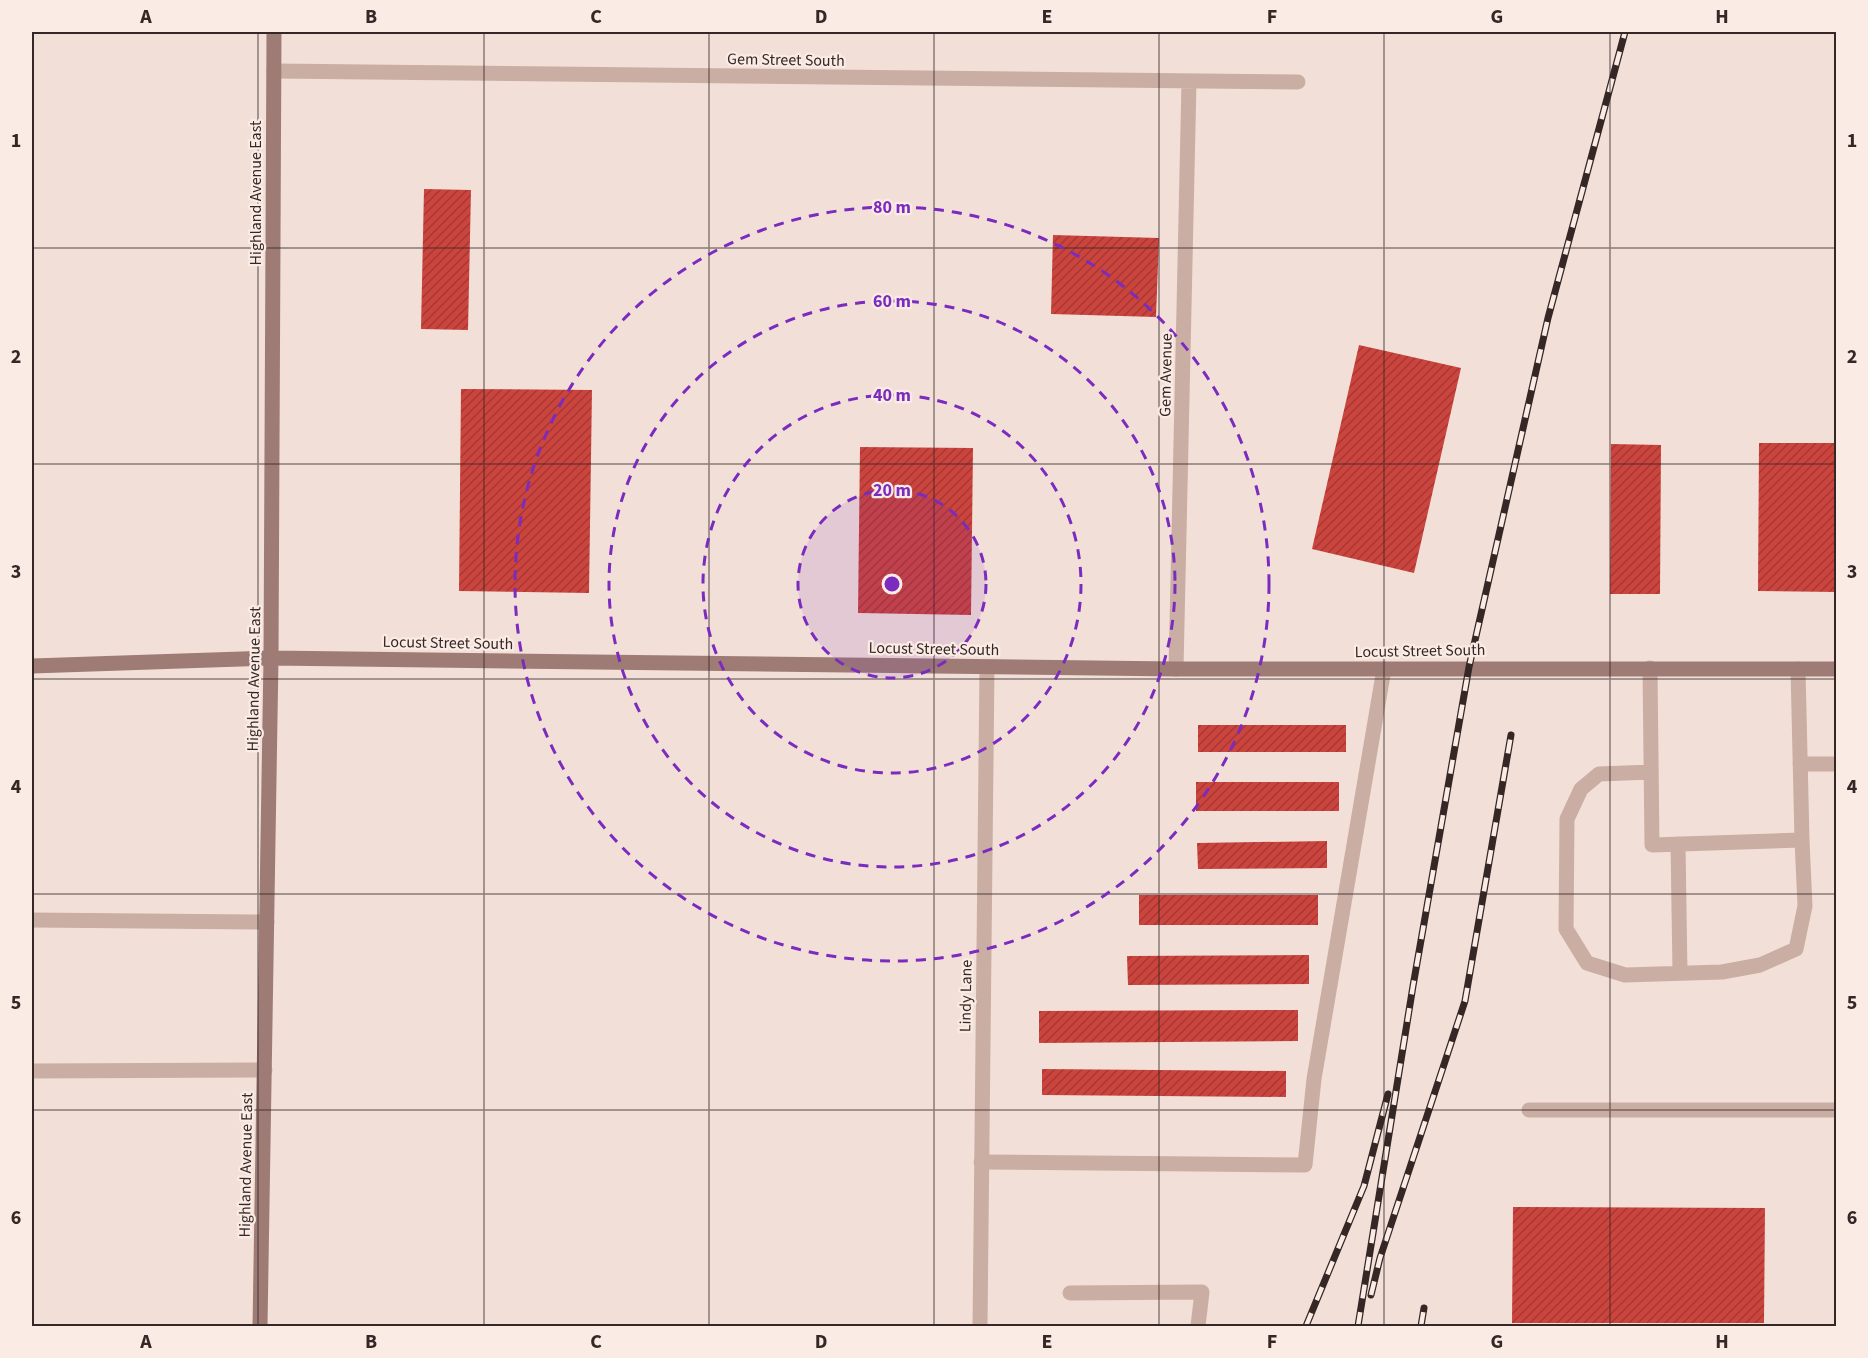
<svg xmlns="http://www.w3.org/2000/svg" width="1868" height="1358" font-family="'Source Sans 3',sans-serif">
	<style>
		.building { fill: url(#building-hatch) }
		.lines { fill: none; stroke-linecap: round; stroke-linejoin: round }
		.lane { stroke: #caaea3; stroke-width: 15 }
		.street { stroke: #caaea3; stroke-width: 15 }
		.secondary { stroke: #9e7c75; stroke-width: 15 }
		.rail-casing { stroke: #352726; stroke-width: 7 }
		.rail { stroke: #faebe4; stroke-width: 4.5; stroke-dasharray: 14; stroke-linecap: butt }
		.grid { fill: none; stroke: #352726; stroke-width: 1.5; stroke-opacity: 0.55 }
		.ring { fill: none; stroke: #7b2cbf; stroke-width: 3; stroke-dasharray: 10 8 }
		.labels { text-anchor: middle; stroke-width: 4.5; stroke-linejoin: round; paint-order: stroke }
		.street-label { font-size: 16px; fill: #352726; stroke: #faebe4 }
		.centre { fill: #7b2cbf; stroke: #faebe4; stroke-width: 3 }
		.ring-label { font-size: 18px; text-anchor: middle; font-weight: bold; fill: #7b2cbf; stroke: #faebe4; stroke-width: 4.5; stroke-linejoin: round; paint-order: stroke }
		.neatline { fill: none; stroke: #352726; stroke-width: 2 }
		.grid-label { font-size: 20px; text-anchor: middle; font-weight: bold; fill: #352726 }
	</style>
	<defs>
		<pattern id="building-hatch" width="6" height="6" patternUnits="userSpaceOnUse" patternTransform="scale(1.5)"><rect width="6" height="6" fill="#cb443d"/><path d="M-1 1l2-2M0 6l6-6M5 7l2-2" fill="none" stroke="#a63933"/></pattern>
	</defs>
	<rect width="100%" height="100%" fill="#f2e0d8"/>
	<!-- building -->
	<path class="building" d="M424,189l47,1 -3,140 -47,-1z
		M1053,235l106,3 -3,79 -105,-3z
		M1359,345l102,23 -47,205 -102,-24z
		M461,389l131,1 -3,203 -130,-2z
		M1759,443h77v149l-78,-1z
		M1611,444l50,1 -1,149h-50z
		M860,447l113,1 -2,167 -113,-2z
		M1198,725h148v27h-148z
		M1196,782h143v29h-143z
		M1327,841v27l-129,1 -1,-26z
		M1139,895h179v30h-179z
		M1309,955v29l-181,1 -1,-29z
		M1298,1010v31l-259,2v-32z
		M1042,1069l244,2v26l-244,-2z
		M1513,1207l252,1 -1,115h-252z"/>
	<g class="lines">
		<!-- lane -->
		<path class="lane" d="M1650,668l2,177 150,-5 -4,-171
			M1800,764h36
			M1651,772l-52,2 -18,15 -14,30 -1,110 21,34 38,12 97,-3 38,-7 36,-16 9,-43 -3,-66
			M1678,844l2,129
			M32,920l235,2
			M32,1071l233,-1
			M1529,1110h307
			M981,1162l324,3 9,-86 70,-410
			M1070,1293l132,-1 -4,34"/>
		<!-- street -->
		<path class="street" d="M274,71l1024,11
			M1176,669l13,-587
			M980,1326l7,-659"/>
		<!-- secondary -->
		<path class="secondary" d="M32,666l239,-8 905,11h660
			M260,1326l11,-668 3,-626"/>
		<defs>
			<path id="rail" d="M1371,1295l9,-37 85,-257 46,-266
				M1306,1326l58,-140 24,-92
				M1358,1326l55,-340 56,-319 79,-349 77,-286
				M1421,1326l3,-18"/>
		</defs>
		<!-- rail casing -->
		<use href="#rail" class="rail-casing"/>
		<!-- rail -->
		<use href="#rail" class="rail"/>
	</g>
	<!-- grid -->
	<path class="grid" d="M258,32v1294M484,32v1294M709,32v1294M934,32v1294M1159,32v1294M1384,32v1294M1610,32v1294M32,248h1804M32,464h1804M32,679h1804M32,894h1804M32,1110h1804"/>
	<!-- distance rings -->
	<circle cx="892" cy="584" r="94" fill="#7b2cbf" fill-opacity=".12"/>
	<g class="ring">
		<circle cx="892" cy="584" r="94"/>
		<circle cx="892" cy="584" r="189"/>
		<circle cx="892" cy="584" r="283"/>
		<circle cx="892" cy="584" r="377"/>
	</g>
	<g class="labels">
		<!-- street labels -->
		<g class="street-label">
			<text transform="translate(786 59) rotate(1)" y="6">Gem Street South</text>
			<text transform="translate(255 193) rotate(-90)" y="6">Highland Avenue East</text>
			<text transform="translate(1165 375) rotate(-89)" y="6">Gem Avenue</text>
			<text transform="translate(448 642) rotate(1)" y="6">Locust Street South</text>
			<text transform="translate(934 648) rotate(1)" y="6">Locust Street South</text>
			<text transform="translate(1420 650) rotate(-1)" y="6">Locust Street South</text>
			<text transform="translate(253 679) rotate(-89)" y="6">Highland Avenue East</text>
			<text transform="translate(965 996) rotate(-89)" y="6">Lindy Lane</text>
			<text transform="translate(245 1165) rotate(-89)" y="6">Highland Avenue East</text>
		</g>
	</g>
	<circle cx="892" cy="584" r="9" class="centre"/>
	<g class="ring-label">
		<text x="892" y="213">80 m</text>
		<text x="892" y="307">60 m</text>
		<text x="892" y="401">40 m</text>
		<text x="892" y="496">20 m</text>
	</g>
	<!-- border -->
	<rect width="1868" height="1358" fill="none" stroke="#faebe4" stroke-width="66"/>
	<rect x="33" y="33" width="1802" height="1292" class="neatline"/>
	<g class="grid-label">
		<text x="146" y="23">A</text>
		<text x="371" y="23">B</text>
		<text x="596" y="23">C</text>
		<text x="821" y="23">D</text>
		<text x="1047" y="23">E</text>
		<text x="1272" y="23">F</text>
		<text x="1497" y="23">G</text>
		<text x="1722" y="23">H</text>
		<text x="16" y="147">1</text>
		<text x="1852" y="147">1</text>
		<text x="16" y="363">2</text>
		<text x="1852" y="363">2</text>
		<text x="16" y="578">3</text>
		<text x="1852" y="578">3</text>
		<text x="16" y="793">4</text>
		<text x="1852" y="793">4</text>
		<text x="16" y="1009">5</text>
		<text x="1852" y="1009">5</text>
		<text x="16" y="1224">6</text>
		<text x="1852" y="1224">6</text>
		<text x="146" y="1348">A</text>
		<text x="371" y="1348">B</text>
		<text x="596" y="1348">C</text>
		<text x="821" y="1348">D</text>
		<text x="1047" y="1348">E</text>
		<text x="1272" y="1348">F</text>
		<text x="1497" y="1348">G</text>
		<text x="1722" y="1348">H</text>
	</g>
</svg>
